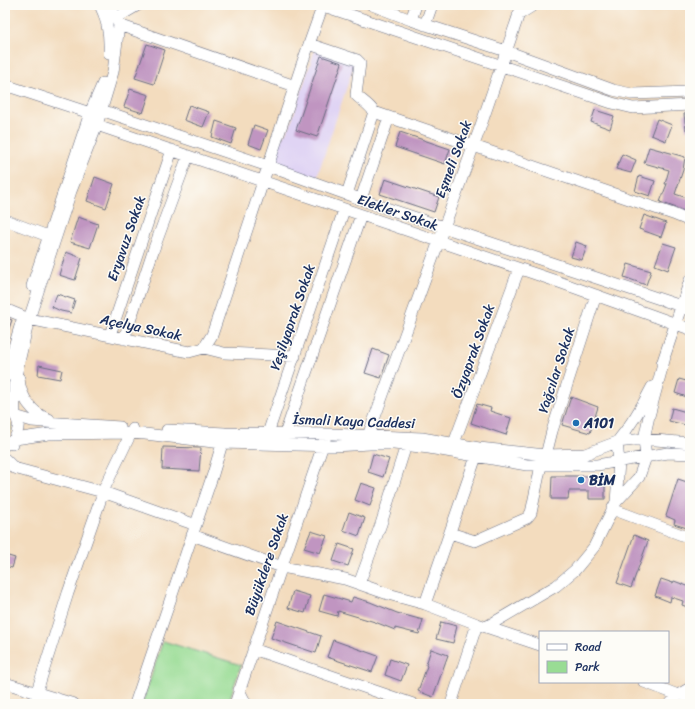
<svg xmlns="http://www.w3.org/2000/svg" width="695" height="709" font-family="Sriracha,sans-serif">
	<style>
		.built { fill: #e0d4f4 }
		.green { fill: #99dc94; stroke: #5a8679 }
		.building { fill: #c095c1 }
		.lines { fill: none; stroke-linecap: round; stroke-linejoin: round }
		.minor-casing { stroke: #676c80; stroke-width: 12 }
		.minor { stroke: #fff; stroke-width: 11 }
		.poi-dot { fill: #1f6fb2; stroke: #fdfcf7; stroke-width: 1.5 }
		.labels { text-anchor: middle; stroke-width: 3; stroke-linejoin: round; paint-order: stroke }
		.street-label { font-size: 14px; fill: #1b2f5e; stroke: #fdfcf7 }
		.poi-label { font-size: 14px; font-weight: bold; fill: #1b2f5e; stroke: #fdfcf7; text-anchor: start }
	</style>
	<rect width="100%" height="100%" fill="#fdfcf7"/>
	<filter id="ink" filterUnits="userSpaceOnUse"><feTurbulence type="fractalNoise" baseFrequency=".025" numOctaves="2"/><feDisplacementMap in="SourceGraphic" scale="8" xChannelSelector="R" yChannelSelector="G"/><feConvolveMatrix kernelMatrix="1 2 1 2 8 2 1 2 1" color-interpolation-filters="sRGB"/></filter>
	<filter id="wash" filterUnits="userSpaceOnUse"><feTurbulence type="fractalNoise" baseFrequency=".012" numOctaves="4" result="noise"/><feDisplacementMap in="SourceGraphic" scale="16" xChannelSelector="R" yChannelSelector="G"/><feGaussianBlur stdDeviation="0.9" result="paint"/><feColorMatrix in="noise" values="0 0 0 0 0 0 0 0 0 0 0 0 0 0 0 0 0 1.4 0 .05"/><feComposite in="paint" operator="in"/></filter>
	<g filter="url(#wash)">
		<rect width="100%" height="100%" fill="#f3dcbe"/>
		<!-- built -->
		<path class="built" d="M315,49l40,13 -39,118 -44,-14 8,-25 10,-15z"/>
		<!-- green -->
		<path class="green" d="M5,418c8,5 7,14 0,19z
			M163,641l78,24 -13,39h-86z"/>
		<g id="blocks">
			<!-- building -->
			<path class="building" d="M147,44l18,6 -11,34 -19,-6z
				M321,56l21,7 -25,74 -21,-7z
				M130,89l19,6 -6,18 -19,-6z
				M189,105l20,7 -6,15 -19,-7z
				M595,110l19,6 -4,13 -19,-7z
				M690,113v17h-4l-2,-16z
				M657,119l15,6 -6,16 -15,-6z
				M216,121l20,7 -5,16 -19,-7z
				M254,125l14,5 -7,19 -13,-5z
				M400,132l50,17 -5,15 -50,-17z
				M649,147l36,10 -2,13 -8,24 15,5v14l-30,-11 7,-18h-2l4,-14 -25,-7z
				M622,154l14,6 -5,13 -15,-4z
				M639,176l16,5 -5,15 -15,-5z
				M95,177l19,7 -8,24 -19,-7z
				M385,179l54,18 -5,15 -54,-18z
				M644,215l22,8 -5,14 -22,-8z
				M78,217l20,7 -8,24 -20,-6z
				M576,242l11,4 -5,14 -11,-3z
				M663,243l13,4 -8,23 -13,-5z
				M66,252l16,6 -7,22 -16,-5z
				M628,264l23,7 -5,14 -22,-8z
				M57,294l18,6 -4,13 -10,-2 -9,-4z
				M5,317l7,3 -6,17h-1z
				M373,349l16,6 -8,23 -16,-5z
				M39,365l23,5 -2,9 -22,-4z
				M679,379l11,3v16l-15,-5z
				M571,397l27,10 -8,26 -28,-8z
				M477,404l14,4 -1,3 21,7 -5,17 -35,-12z
				M672,408l18,5v13l-21,-5z
				M163,447l38,1 -2,23 -37,-2z
				M373,454l16,5 -6,18 -15,-5z
				M552,476h53v23h-16v-8h-20l-1,8h-17z
				M678,479l12,4v46l-16,-5 1,-4 -9,-4z
				M361,483l15,5 -6,18 -15,-6z
				M349,512l16,6 -6,18 -16,-6z
				M311,531l16,5 -7,17 -16,-5z
				M634,535l14,6 -17,47 -14,-5z
				M339,544l15,5 -6,17 -15,-5z
				M5,555l10,3 -3,10 -7,-2z
				M661,579l12,4 1,-2 16,6v21l-8,-3 1,-4 -12,-4 -1,5 -15,-6z
				M293,591l17,5 -5,17 -17,-5z
				M324,594l27,8 2,-5 17,5 27,11 26,7 -4,14 -24,-6v2l-20,-8 -37,-11 -1,5 -18,-5z
				M277,621l44,15 -5,17 -45,-15z
				M441,622l16,4 -4,17 -17,-4z
				M333,640l45,16 -6,16 -45,-15z
				M431,649l17,6 -15,42 -15,-6 9,-25 -1,-1z
				M390,659l17,6 -6,16 -16,-6z"/>
		</g>
	</g>
	<g filter="url(#ink)">
		<use href="#blocks" fill-opacity="0" stroke="#676c80" stroke-width="1"/>
		<g class="lines">
			<defs>
				<path id="minor" d="M100,5c8,16 10,30 9,48
					M321,5l291,98 21,5 57,-3
					M372,5l39,15 95,31 107,39 19,4 58,-2
					M518,15l16,-10
					M116,18l22,-13
					M411,20l5,-15
					M119,25l176,61
					M425,25l7,-20
					M309,44l48,16 3,3 -4,32c6,6 13,9 18,17l-27,82
					M5,85l91,30
					M101,110l167,56 109,39 313,104
					M374,112l299,102 17,7
					M97,125l462,157 131,47
					M361,199l28,-82
					M5,220l43,16
					M32,286l58,-173 13,-30
					M5,309l24,10 160,33 15,-4 20,5 71,3
					M110,335l62,-185
					M124,339l29,-88 35,-95
					M204,348l8,-13 91,-274 20,-56
					M662,364l28,-84
					M5,377l16,-54
					M19,378c1,18 13,36 30,41
					M5,409c18,8 15,20 7,35
					M15,416l17,5 12,1 76,5
					M15,416l-1,-30 5,-24 10,-43 42,-128 26,-66 16,-53 6,-47 -9,-20
					M167,430l58,3 107,1 90,4 57,10 67,7 39,-1 32,-12 27,-3 46,4
					M268,433l76,-223
					M285,434l76,-219
					M368,436l111,-305 43,-126
					M454,443l65,-174
					M5,445l10,-6 34,-5 82,-1 14,1 77,9 112,3 36,-2h24l35,4 98,17h70l71,-12 22,1
					M478,451l-53,153 52,20 63,21
					M546,455l6,-24 44,-136
					M5,459l9,9 89,24 93,33
					M616,502l3,-40 -2,-20c14,-17 25,-35 35,-55
					M612,509l78,29
					M450,533l25,8 52,-23 4,-5 10,-48
					M192,535l90,32 63,12 43,15 37,10
					M359,584l22,-60 27,-85
					M486,627l70,-41 19,-16 19,-23 22,-45 23,-25 7,-20 -2,-18 5,-23 16,-59
					M253,649l160,55
					M644,682l34,13 12,1
					M5,683l69,21
					M239,690l7,14
					M33,704l35,-111 37,-106 28,-58
					M135,704l78,-230 11,-37
					M235,704l90,-265
					M451,704l26,-80
					M670,704l8,-9 12,-7"/>
			</defs>
			<!-- minor casing -->
			<use href="#minor" class="minor-casing"/>
			<!-- minor -->
			<use href="#minor" class="minor"/>
		</g>
	</g>
	<!-- markers -->
	<g class="poi-dot">
		<circle cx="576" cy="423" r="4"/>
		<circle cx="581" cy="480" r="4"/>
	</g>
	<g class="labels">
		<!-- street labels -->
		<g class="street-label">
			<text transform="translate(453 159) rotate(-70)" y="5">Eşmeli Sokak</text>
			<text transform="translate(398 212) rotate(19)" y="5">Elekler Sokak</text>
			<text transform="translate(126 238) rotate(-71)" y="5">Eryavuz Sokak</text>
			<text transform="translate(292 317) rotate(-71)" y="5">Yeşilyaprak Sokak</text>
			<text transform="translate(141 327) rotate(12)" y="5">Açelya Sokak</text>
			<text transform="translate(473 351) rotate(-70)" y="5">Özyaprak Sokak</text>
			<text transform="translate(556 370) rotate(-72)" y="5">Yağcılar Sokak</text>
			<text transform="translate(354 421) rotate(2)" y="5">İsmali Kaya Caddesi</text>
			<text transform="translate(266 564) rotate(-71)" y="5">Büyükdere Sokak</text>
		</g>
		<!-- poi labels -->
		<g class="poi-label">
			<text x="584" y="428">A101</text>
			<text x="589" y="485">BİM</text>
		</g>
	</g>
	<!-- margin -->
	<rect width="695" height="709" fill="none" stroke="#fdfcf7" stroke-width="20"/>
	<!-- legend -->
	<rect x="539" y="631" width="130" height="52" fill="#fdfcf7" stroke="#a3aaba"/>
	<rect x="547" y="644" width="20" height="6" fill="#ffffff" stroke="#a3aaba"/>
	<text x="575" y="651" font-size="12" fill="#1b2f5e">Road</text>
	<rect x="547" y="661" width="20" height="12" fill="#99dc94" stroke="#a3aaba"/>
	<text x="575" y="671" font-size="12" fill="#1b2f5e">Park</text>
</svg>
